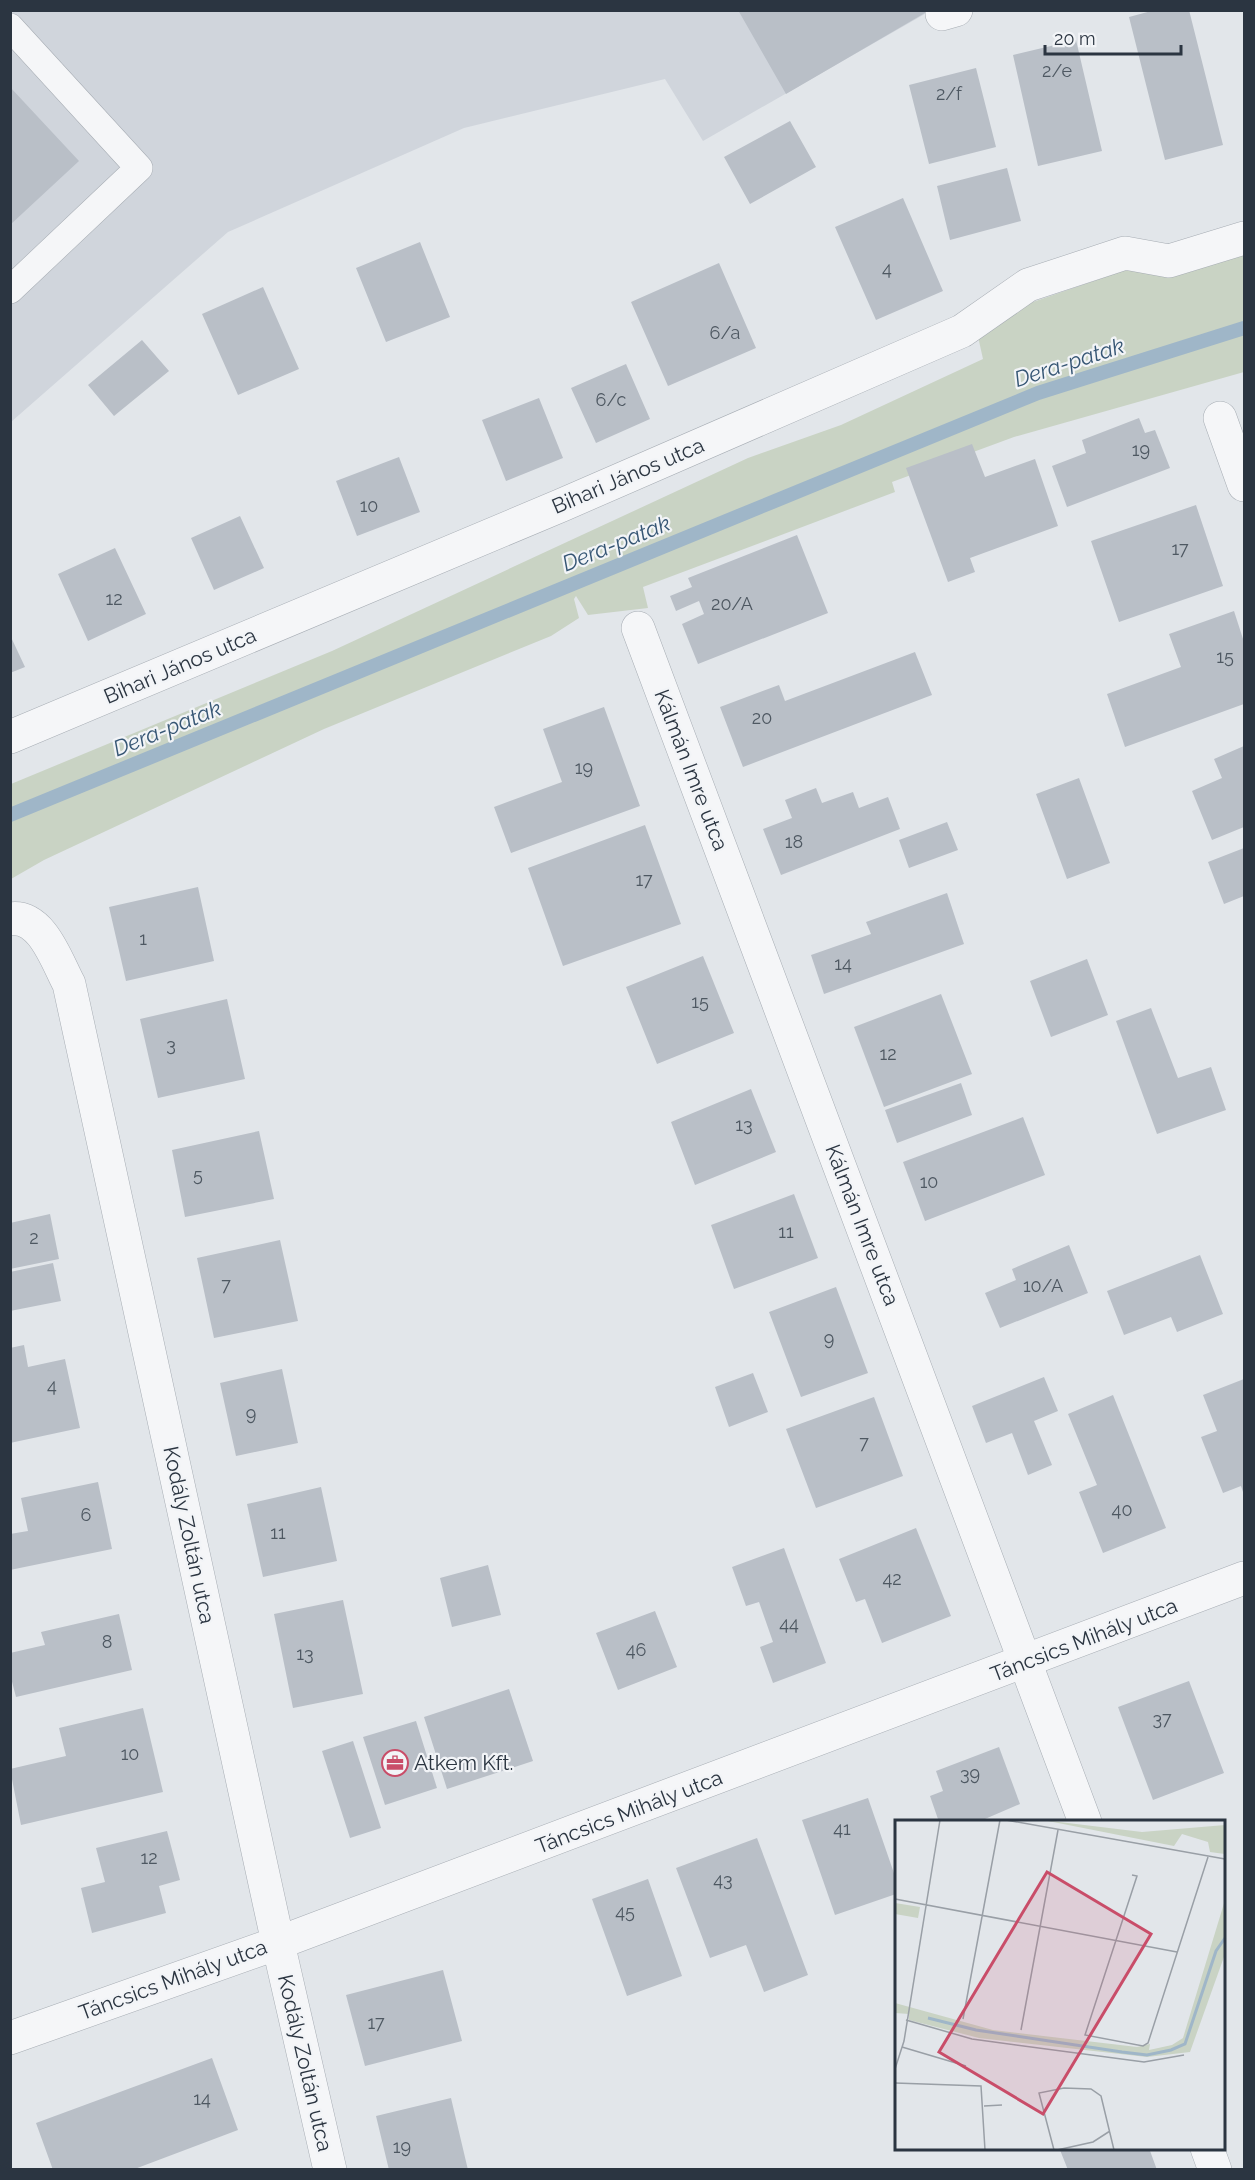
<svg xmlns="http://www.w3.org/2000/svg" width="1255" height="2180" font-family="Raleway,sans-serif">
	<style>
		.built { fill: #d0d5dc }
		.green { fill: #c9d3c4 }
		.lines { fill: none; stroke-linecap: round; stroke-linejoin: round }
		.stream { stroke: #9fb6c8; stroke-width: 14 }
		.building { fill: #b9bfc7 }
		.lane-casing { stroke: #a7adb4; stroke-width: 28 }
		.street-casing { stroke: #a7adb4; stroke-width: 34 }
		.lane { stroke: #f5f6f8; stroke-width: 27 }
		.street { stroke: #f5f6f8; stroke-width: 33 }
		.labels { text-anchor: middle; stroke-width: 4.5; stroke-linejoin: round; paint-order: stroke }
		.number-label { font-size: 18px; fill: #4e5862 }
		.street-label { font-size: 21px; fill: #2b3541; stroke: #f2f4f7 }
		.poi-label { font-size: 21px; fill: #2b3541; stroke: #f2f4f7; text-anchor: start }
		.water-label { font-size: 22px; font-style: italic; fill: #365674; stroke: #f2f4f7 }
		.inset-river { fill: none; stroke: #9fb6c8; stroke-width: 3 }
		.inset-road { fill: none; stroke: #999fa6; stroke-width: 1.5 }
		.view { fill: #c94d69; fill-opacity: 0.15; stroke: #c94d69; stroke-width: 3 }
		.inset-edge { fill: none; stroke: #2b3541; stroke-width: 3 }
	</style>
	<rect width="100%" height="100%" fill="#e2e6ea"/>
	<!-- built -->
	<path class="built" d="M11,11h919l-227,130 -38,-62 -201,49 -236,104 -217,190z"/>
	<!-- green -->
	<path class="green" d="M1244,248v124l-230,65 -122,45 3,10 -252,95 5,21 -60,7 -12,-19 -2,3 5,19 -28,18 -227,93 -280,131 -33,19v-95l321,-133 416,-193 93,-33 142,-66 -6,-27 56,-30 95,-33z"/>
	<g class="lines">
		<!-- stream -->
		<path class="stream" d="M10,815l1028,-422 206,-65"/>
	</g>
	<!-- building -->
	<path class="building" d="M738,10h192l-144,84z
		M1155,10h34l34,135 -58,15 -36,-143z
		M1076,40l26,111 -64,15 -25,-111z
		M976,68l20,79 -67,17 -20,-79z
		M10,87l69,74 -69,64z
		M790,121l26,46 -66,37 -26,-47z
		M1007,168l14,53 -71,19 -13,-54z
		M903,198l40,93 -67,29 -41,-93z
		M420,242l30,75 -64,25 -30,-74z
		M719,263l37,85 -88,38 -37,-84z
		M263,287l36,82 -61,26 -36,-81z
		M142,340l27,31 -55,45 -26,-31z
		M626,364l24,55 -54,24 -25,-55z
		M539,398l24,60 -57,23 -24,-61z
		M1139,418l6,15 10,-3 15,38 -103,39 -15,-41 34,-13 -4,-13z
		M972,444l13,33 50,-18 23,67 -88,32 5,14 -27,10 -42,-114z
		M399,457l21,55 -63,24 -21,-55z
		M1196,505l27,81 -104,36 -28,-81z
		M240,516l24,52 -50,22 -23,-52z
		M797,535l31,78 -130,51 -16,-40 22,-10 -5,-13 -23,10 -6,-15 22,-9 -4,-9z
		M115,548l31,66 -58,27 -30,-67z
		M1234,611l10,31v62l-119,43 -18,-53 74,-27 -12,-33z
		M10,635l15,32 -15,6z
		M915,652l17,43 -189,72 -23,-60 59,-22 6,16z
		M604,707l36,99 -129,47 -17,-46 68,-25 -19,-53z
		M1244,746v81l-32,13 -20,-49 30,-13 -8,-19z
		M1079,778l31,85 -43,16 -31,-85z
		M816,788l6,15 31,-11 6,16 29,-11 12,32 -119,46 -18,-46 29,-11 -7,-18z
		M947,822l11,28 -49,18 -10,-28z
		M645,825l36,99 -118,42 -35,-98z
		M1244,848v48l-20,8 -16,-42z
		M198,887l16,74 -88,20 -17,-74z
		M947,893l17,51 -140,50 -13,-39 60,-21 -5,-12z
		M703,956l31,77 -77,31 -31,-77z
		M1087,959l21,56 -57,22 -21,-56z
		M941,994l31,80 -88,33 -30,-80z
		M227,999l18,80 -87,19 -18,-79z
		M1151,1008l27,70 33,-11 15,43 -69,24 -41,-113z
		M961,1083l11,32 -75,28 -12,-33z
		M751,1089l25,63 -81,33 -24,-63z
		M1023,1117l22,58 -120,46 -22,-59z
		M259,1131l15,68 -89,18 -13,-67z
		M794,1194l24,64 -84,31 -23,-64z
		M50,1214l9,45 -49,10v-46z
		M280,1240l18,81 -84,17 -17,-80z
		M1069,1245l19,48 -88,35 -15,-35 31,-13 -4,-11z
		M1200,1255l23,59 -46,18 -6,-15 -47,18 -17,-44z
		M53,1263l8,38 -51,10v-39z
		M836,1287l32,86 -67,24 -32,-85z
		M24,1345l4,22 37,-8 15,69 -70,15v-95z
		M282,1369l16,74 -62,13 -16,-73z
		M753,1373l15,39 -39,15 -14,-40z
		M1044,1377l14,34 -24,10 18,44 -24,10 -16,-42 -26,10 -14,-37z
		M1244,1379v116l-3,-9 -18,7 -22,-56 16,-6 -14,-36z
		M1113,1395l53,133 -63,25 -24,-61 18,-7 -29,-71z
		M874,1397l29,79 -87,32 -30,-79z
		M98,1482l14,67 -102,21v-36l18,-3 -7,-33z
		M321,1487l16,74 -74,16 -16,-73z
		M916,1528l35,88 -69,27 -17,-44 -9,3 -17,-43z
		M784,1548l42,115 -53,20 -13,-36 13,-5 -14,-40 -13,4 -14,-39z
		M488,1565l13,50 -49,12 -12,-49z
		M343,1600l20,94 -70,14 -19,-94z
		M655,1611l22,56 -59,23 -22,-57z
		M119,1614l13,56 -116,27 -6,-23v-21l35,-8 -4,-13z
		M1189,1681l35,92 -71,27 -35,-93z
		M509,1689l24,72 -86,28 -23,-72z
		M143,1708l20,84 -142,33 -11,-56 56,-13 -7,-28z
		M416,1721l21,67 -52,17 -22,-68z
		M353,1741l28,87 -31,10 -28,-87z
		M999,1747l21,57 -42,18h-39l-9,-26 13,-5 -7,-20z
		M868,1798l28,81v15l-61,21 -33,-95z
		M167,1831l13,49 -21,6 7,27 -74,20 -11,-45 24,-6 -9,-34z
		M757,1838l51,137 -44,17 -18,-47 -36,13 -34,-90z
		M648,1879l34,97 -55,20 -35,-97z
		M443,1970l19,71 -97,25 -19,-71z
		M212,2058l26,72 -106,40h-79l-17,-47z
		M451,2098l17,72h-79l-13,-54z
		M1065,2148h84l8,22h-89l-8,-20z"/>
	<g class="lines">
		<defs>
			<path id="lane" d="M10,27l129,141 -129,122"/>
			<path id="street" d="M942,14l14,-4
				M1220,418l24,67
				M638,628l447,1194
				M10,737l552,-232 400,-174 66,-46 97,-32 44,8 75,-23
				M10,919c32,-5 47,43 59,65l209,959 52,227
				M10,2038l268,-95 966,-365
				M1207,2148l8,22"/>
		</defs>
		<!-- lane casing -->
		<use href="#lane" class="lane-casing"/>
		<!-- street casing -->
		<use href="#street" class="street-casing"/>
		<!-- lane -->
		<use href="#lane" class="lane"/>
		<!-- street -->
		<use href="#street" class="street"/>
	</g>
	<!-- icons -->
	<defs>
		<symbol id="office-ring" viewBox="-11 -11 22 22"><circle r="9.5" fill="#f2f4f7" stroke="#c94d69" stroke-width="1.5"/><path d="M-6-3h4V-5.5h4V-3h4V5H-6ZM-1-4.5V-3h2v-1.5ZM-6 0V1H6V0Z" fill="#c94d69"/></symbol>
	</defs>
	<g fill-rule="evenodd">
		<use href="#office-ring" x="380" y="1748" width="30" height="30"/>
	</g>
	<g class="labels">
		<!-- number labels -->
		<g class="number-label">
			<text x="1057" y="77">2/e</text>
			<text x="949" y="100">2/f</text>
			<text x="887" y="275">4</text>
			<text x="725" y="339">6/a</text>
			<text x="611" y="406">6/c</text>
			<text x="1141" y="456">19</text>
			<text x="369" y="512">10</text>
			<text x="1180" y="555">17</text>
			<text x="114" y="605">12</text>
			<text x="732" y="610">20/A</text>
			<text x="1225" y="663">15</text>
			<text x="762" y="724">20</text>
			<text x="584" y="774">19</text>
			<text x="794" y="848">18</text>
			<text x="644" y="886">17</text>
			<text x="143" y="945">1</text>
			<text x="843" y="970">14</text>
			<text x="700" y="1008">15</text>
			<text x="171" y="1051">3</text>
			<text x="888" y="1060">12</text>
			<text x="744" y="1131">13</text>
			<text x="198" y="1181">5</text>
			<text x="929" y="1188">10</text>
			<text x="786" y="1238">11</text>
			<text x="34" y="1244">2</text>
			<text x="226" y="1291">7</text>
			<text x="1043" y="1292">10/A</text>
			<text x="829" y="1345">9</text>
			<text x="52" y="1392">4</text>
			<text x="251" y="1420">9</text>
			<text x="864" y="1449">7</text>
			<text x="1122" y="1516">40</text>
			<text x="86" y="1521">6</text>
			<text x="278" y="1539">11</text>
			<text x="892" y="1585">42</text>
			<text x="789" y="1630">44</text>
			<text x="107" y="1648">8</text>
			<text x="636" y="1656">46</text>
			<text x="305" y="1660">13</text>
			<text x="1162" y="1725">37</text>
			<text x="130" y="1760">10</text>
			<text x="970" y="1780">39</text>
			<text x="842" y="1835">41</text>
			<text x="149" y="1864">12</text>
			<text x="723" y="1886">43</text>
			<text x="625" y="1918">45</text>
			<text x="376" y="2029">17</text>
			<text x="202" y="2105">14</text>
			<text x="402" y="2153">19</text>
		</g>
		<!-- street labels -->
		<g class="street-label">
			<text transform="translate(628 476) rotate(-23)" y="7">Bihari János utca</text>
			<text transform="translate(180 666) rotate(-23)" y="7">Bihari János utca</text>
			<text transform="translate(691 770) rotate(69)" y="7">Kálmán Imre utca</text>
			<text transform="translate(862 1225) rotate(69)" y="7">Kálmán Imre utca</text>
			<text transform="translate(189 1535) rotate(78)" y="7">Kodály Zoltán utca</text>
			<text transform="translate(1084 1640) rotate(-21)" y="7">Táncsics Mihály utca</text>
			<text transform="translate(629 1812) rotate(-21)" y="7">Táncsics Mihály utca</text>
			<text transform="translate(173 1980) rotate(-20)" y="7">Táncsics Mihály utca</text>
			<text transform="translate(305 2063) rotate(77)" y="7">Kodály Zoltán utca</text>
		</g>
		<!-- poi labels -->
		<g class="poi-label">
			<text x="414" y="1770">Atkem Kft.</text>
		</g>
		<!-- water labels -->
		<g class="water-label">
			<text transform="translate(1069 362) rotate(-18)" y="8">Dera-patak</text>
			<text transform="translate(616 543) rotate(-22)" y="8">Dera-patak</text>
			<text transform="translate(167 728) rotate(-22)" y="8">Dera-patak</text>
		</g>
	</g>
	<!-- overview -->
	<g transform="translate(895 1820)">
		<rect width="330" height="330" fill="#e2e6ea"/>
		<path d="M148,0l99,12 83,-7v29l-15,-2 -2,-10 -26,-8 -8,12zM330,80v54l-35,98 -43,5 -168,-19 -70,-18v-6l-14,-1v-10l98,27 144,17 13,-3 -1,6 23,-5 11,-7zM0,83l25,4 -2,11 -23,-4z" fill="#c9d3c4"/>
		<path class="inset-river" d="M33,198l48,12 146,22 25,3 24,-5 14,-6 31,-93 9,-13"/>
		<path class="inset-road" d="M111,0l219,39M237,55l5,1 -52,159 58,11 5,-3 60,-186M0,79l282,53M68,199l37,-199M11,200l66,19 172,23 40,-7M126,210l37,-200M7,227l64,19M0,249l9,-28 36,-221M0,263l86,3 4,64M89,286l18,-1M159,330l-15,-57 25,-5 27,1 10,7 13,54M162,330l36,-8 17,-11"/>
		<path class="view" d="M152,52l104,62 -108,180 -104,-62z"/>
		<rect width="330" height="330" class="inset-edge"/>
	</g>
	<!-- border -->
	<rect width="1255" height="2180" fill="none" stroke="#2b3541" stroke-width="24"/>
	<!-- scale -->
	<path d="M1045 45v9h136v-9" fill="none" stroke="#2b3541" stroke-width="3"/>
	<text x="1054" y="45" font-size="18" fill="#2b3541" stroke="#f2f4f7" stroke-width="4.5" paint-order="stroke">20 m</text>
</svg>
